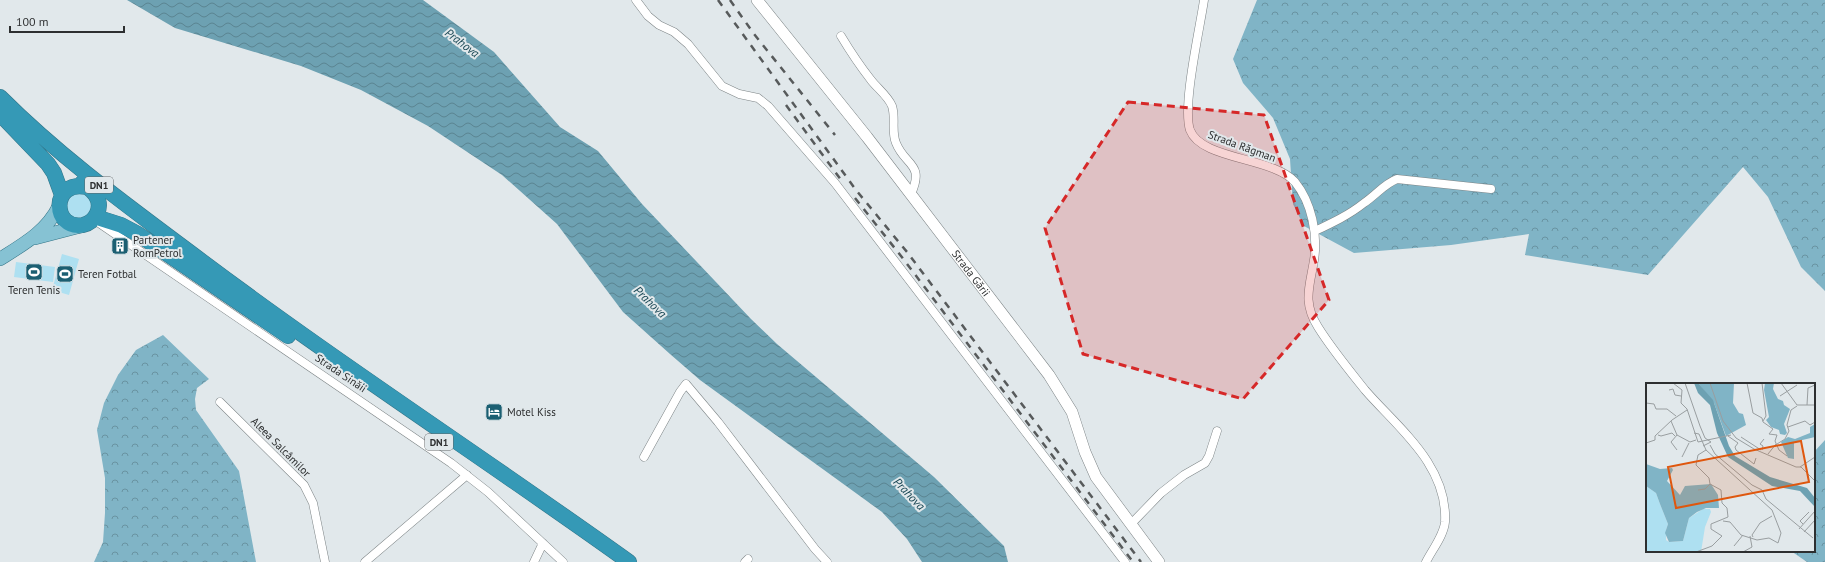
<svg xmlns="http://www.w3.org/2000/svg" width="1825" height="562" font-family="'PT Sans',sans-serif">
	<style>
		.grass { fill: #aee0f1 }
		.forest { fill: url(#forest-crowns) }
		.water { fill: url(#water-waves) }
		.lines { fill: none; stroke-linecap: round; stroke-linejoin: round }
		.street-casing { stroke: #7d8486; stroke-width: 9 }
		.secondary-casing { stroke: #7d8486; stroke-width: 12 }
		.primary-casing { stroke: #327487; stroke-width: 14 }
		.highway-casing { stroke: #327487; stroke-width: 16 }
		.street { stroke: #fff; stroke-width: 8 }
		.secondary { stroke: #fff; stroke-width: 11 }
		.primary { stroke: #86c2d3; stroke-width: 13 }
		.highway { stroke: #3599b6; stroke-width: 15 }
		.rail { stroke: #575a5b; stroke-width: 2.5; stroke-dasharray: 7 7; stroke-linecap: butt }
		.marked { fill: #d62828; fill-opacity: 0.2; stroke: #d62828; stroke-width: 3; stroke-dasharray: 8 5; stroke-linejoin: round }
		.labels { text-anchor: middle; stroke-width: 4; stroke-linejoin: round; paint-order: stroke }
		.shield { fill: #e1e8eb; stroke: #636668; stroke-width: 1 }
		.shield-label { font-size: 10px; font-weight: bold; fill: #2d2f30 }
		.street-label { font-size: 11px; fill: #2d2f30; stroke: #e1e8eb }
		.poi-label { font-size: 11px; fill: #2d2f30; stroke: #e1e8eb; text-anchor: start }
		.water-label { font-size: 12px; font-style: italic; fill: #1a4855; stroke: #e1e8eb }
		.inset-road { fill: none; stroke: #999ea0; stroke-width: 1 }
		.view { fill: #df570e; fill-opacity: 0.15; stroke: #df570e; stroke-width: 2 }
		.inset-edge { fill: none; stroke: #2d2f30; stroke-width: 2 }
	</style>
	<defs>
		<pattern id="forest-crowns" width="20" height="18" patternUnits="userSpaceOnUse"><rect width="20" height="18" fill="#80b4c6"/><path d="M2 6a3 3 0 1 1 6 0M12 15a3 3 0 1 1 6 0" fill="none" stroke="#6993a1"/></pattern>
		<pattern id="water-waves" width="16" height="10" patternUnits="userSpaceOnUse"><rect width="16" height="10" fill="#6da1b2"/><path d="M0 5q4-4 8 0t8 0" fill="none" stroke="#5a8491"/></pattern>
	</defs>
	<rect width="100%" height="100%" fill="#e1e8eb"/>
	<!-- grass -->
	<path class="grass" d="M66 206a13 13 0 1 1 26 0a13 13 0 1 1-26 0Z
		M62,254l17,5 -10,36 -17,-5z
		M16,262l39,5 -2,15 -39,-5z"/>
	<!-- forest -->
	<path class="forest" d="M1257,0h568v291l-24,-24 -33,-70 -25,-30 -95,108 -123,-20 4,-21 -78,11 -97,8 -50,-27 -11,-22 -3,-45 -17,-41 -30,-35 -10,-24z
		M163,335l46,44 -12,9 -2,11 1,11 43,61 17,91h-162l9,-20 2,-29v-35l-8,-48 7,-27 14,-28 18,-25z
		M1825,440v122h-18l-16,-11h23v-99z"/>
	<!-- water -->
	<path class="water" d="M127,0h296l71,52 66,75 38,24 44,53 109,115 26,25 157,133 70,69 4,16h-86l-15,-23 -25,-27 -182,-132 -30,-26 -47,-42 -66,-88 -55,-49 -74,-49 -67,-36 -60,-24 -126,-38z"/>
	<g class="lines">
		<defs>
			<path id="street" d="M636,0l12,16 11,9 15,7 14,12 34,42 17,8 19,4 10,8 67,77 290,379
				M1204,0c-4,28 -22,106 -14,130 11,30 83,27 105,52 17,21 23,53 19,78 -4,26 -12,42 4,67 13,21 31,43 47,63 33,38 83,75 80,132 -1,13 -13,28 -19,40
				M841,36c9,15 19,30 30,44 6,8 17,16 21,26 4,12 -1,25 4,37 9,23 29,20 15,51
				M96,221l355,242 37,29 75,70
				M1315,231c17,-8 34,-16 49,-28 12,-8 20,-19 33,-24l94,10
				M220,402l84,83 9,18 12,59
				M644,457l36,-65 6,-8 32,38 97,127 12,13
				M1131,524l30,-31 23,-18 21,-12 4,-7 8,-25
				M365,562l102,-87
				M534,562l9,-19
				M745,562l3,-3"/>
			<g id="secondary">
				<path id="s1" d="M757,0l110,137 182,238 23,37 13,40 11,25 63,85"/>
			</g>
			<path id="primary" d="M35,238l46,-12
				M0,259c24,-15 47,-28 59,-53"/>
			<path id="highway" d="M0,97c59,59 125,107 192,157 142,107 292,204 437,308
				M0,114l48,50 6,9 8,22
				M82,183c5,4 11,7 14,13 7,11 0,26 -13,29 -31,6 -33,-46 4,-38
				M96,217l25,8 17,9 150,102"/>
		</defs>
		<!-- street casing -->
		<use href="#street" class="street-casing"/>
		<!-- secondary casing -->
		<use href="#secondary" class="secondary-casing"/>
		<!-- primary casing -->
		<use href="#primary" class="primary-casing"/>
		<!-- highway casing -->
		<use href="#highway" class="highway-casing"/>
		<!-- street -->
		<use href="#street" class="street"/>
		<!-- secondary -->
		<use href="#secondary" class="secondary"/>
		<!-- primary -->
		<use href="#primary" class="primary"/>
		<!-- highway -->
		<use href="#highway" class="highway"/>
		<!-- rail -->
		<path class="rail" d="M718,0l138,190 51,62 234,310
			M730,0l24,34 81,101
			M786,105l58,79
			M855,198l46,58 232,306"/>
	</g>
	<!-- marked area -->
	<path class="marked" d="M1128,102l136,13 65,185 -86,99 -160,-45 -38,-126z"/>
	<!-- icons -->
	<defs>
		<symbol id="building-square" viewBox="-11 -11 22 22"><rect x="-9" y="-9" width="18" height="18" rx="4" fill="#1b5f72" stroke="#e1e8eb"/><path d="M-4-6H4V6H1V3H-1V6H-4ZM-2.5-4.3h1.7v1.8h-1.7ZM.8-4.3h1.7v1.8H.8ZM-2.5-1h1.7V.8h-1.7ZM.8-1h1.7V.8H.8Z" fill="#fff"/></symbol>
		<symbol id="stadium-square" viewBox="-11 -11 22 22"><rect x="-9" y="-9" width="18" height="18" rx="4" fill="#1b5f72" stroke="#e1e8eb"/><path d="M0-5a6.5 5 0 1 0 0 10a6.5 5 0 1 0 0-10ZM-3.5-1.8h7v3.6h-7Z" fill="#fff"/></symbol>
		<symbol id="hotel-square" viewBox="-11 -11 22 22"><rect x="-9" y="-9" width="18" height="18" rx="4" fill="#1b5f72" stroke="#e1e8eb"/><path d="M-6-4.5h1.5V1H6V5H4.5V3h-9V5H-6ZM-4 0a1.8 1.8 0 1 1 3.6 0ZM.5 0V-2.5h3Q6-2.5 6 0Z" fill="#fff"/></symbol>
	</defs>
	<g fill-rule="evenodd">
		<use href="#building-square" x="110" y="236" width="20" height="20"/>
		<use href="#stadium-square" x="24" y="262" width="20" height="20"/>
		<use href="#stadium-square" x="55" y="264" width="20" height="20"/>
		<use href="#hotel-square" x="484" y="402" width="20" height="20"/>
	</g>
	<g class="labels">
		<!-- shield labels -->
		<g class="shield">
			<rect x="85" y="177" width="28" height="16" rx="3"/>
			<rect x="425" y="434" width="28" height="16" rx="3"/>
		</g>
		<g class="shield-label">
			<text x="99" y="189">DN1</text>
			<text x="439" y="446">DN1</text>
		</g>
		<!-- street labels -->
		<g class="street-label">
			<text transform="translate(1242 146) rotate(20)" y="4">Strada Răgman</text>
			<text dy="4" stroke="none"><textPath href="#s1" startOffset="347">Strada Gării</textPath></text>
			<text transform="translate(341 373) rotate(34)" y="4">Strada Sinăii</text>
			<text transform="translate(281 447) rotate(45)" y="4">Aleea Salcâmilor</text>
		</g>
		<!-- poi labels -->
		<g class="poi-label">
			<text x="133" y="244">Partener<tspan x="133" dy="13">RomPetrol</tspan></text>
			<text x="78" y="278">Teren Fotbal</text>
			<text x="34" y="294" text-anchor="middle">Teren Tenis</text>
			<text x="507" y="416">Motel Kiss</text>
		</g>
		<!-- water labels -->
		<g class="water-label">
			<text transform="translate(462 43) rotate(37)" y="4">Prahova</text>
			<text transform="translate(650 302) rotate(44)" y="4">Prahova</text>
			<text transform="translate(909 494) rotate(46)" y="4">Prahova</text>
		</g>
	</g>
	<!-- overview -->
	<g transform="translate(1646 383)">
		<rect width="169" height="169" fill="#e1e8eb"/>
		<path d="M0,103l10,7 4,11 8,20 -2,6v10l3,2 14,-1 6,-23 14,-9h7l1,3 -6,15 -4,25h-55z" fill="#aee0f1"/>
		<path d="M52,0h36l-1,20 6,10 4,1 3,11 -20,11 -12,-33zM119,0h9l-1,6 5,10 5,2 1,4 6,4 -6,15 3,9 -2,2 -5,-1 -1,-4 -8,-3 -5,-7 3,-3 -5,-27zM169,41v13l-21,5v17l-6,-1 -7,-16 7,-5 7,2 15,-6v-6zM0,81l14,5 12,-1 1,2 -6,11 13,14 5,-9 26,-2 7,11 1,13h-13l-9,4 -8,6 -6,23 -14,1 -4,-9 3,-9 -8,-20 -4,-11 -10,-7z" fill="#80b4c6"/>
		<path d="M48,0h4l15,17 16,46 6,10 35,21 37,11 8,10v9l-15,-16 -28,-5 -44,-29 -11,-24 -7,-28 -12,-12z" fill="#6da1b2"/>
		<path class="inset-road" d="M27,0l9,7 -1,13 6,6 11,33 33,-7M39,0l15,43 5,12 6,4 -8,4M64,0l13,38 13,17 18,11 42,18h5l14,14M101,0l6,30 9,5 1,4 10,7 -4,5 8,1 -2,6 4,9 8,6M116,0l4,33 -3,5M135,0l16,22h18M23,7l4,-1 2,6 6,1M134,13l17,-11M0,20l8,1 2,5h11l9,7M161,22l1,-17 7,-3M25,38l6,14M142,44l17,-6 5,4 5,-3M48,50l5,1 7,16 66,60 9,23 -3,10M12,52l3,1 11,-3 3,3M31,52l13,7 6,-2M31,52l-6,7 6,8M82,53l10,7 -3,4 1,3 18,14 2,-6M95,54l20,13M0,60l9,-3v-4l17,-16 15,-10M131,61l8,-5 4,-8 -2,-6 4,-15 6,-4M64,62l5,9 37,31 10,5 4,9 47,39M60,67l-8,5 -2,10 13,13 1,6M116,67l1,-4 -3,-2 4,-5M122,71l8,-10M36,74l7,-14M154,84l15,-10M52,107l7,-1 5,-5M77,138l7,1 11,13 16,5 12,-2 9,5M157,141l-3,-3 9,-9M153,146l16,-18M158,149l11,-12M107,154l-1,-2 8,-12 12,-7M88,163l9,-11M50,169l16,-6 10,-10 -11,-7v-5l17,-7 -1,-9 -5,-5 -1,-13 -11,-6M97,169l9,-5 -2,-11"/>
		<path class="view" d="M155,58l8,41 -133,26 -8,-41z"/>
		<rect width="169" height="169" class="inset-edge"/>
	</g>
	<!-- scale -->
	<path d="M10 26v6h114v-6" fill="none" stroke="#2d2f30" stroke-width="2"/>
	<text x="16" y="26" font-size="12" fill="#2d2f30" stroke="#e1e8eb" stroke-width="3" paint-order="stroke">100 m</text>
</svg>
